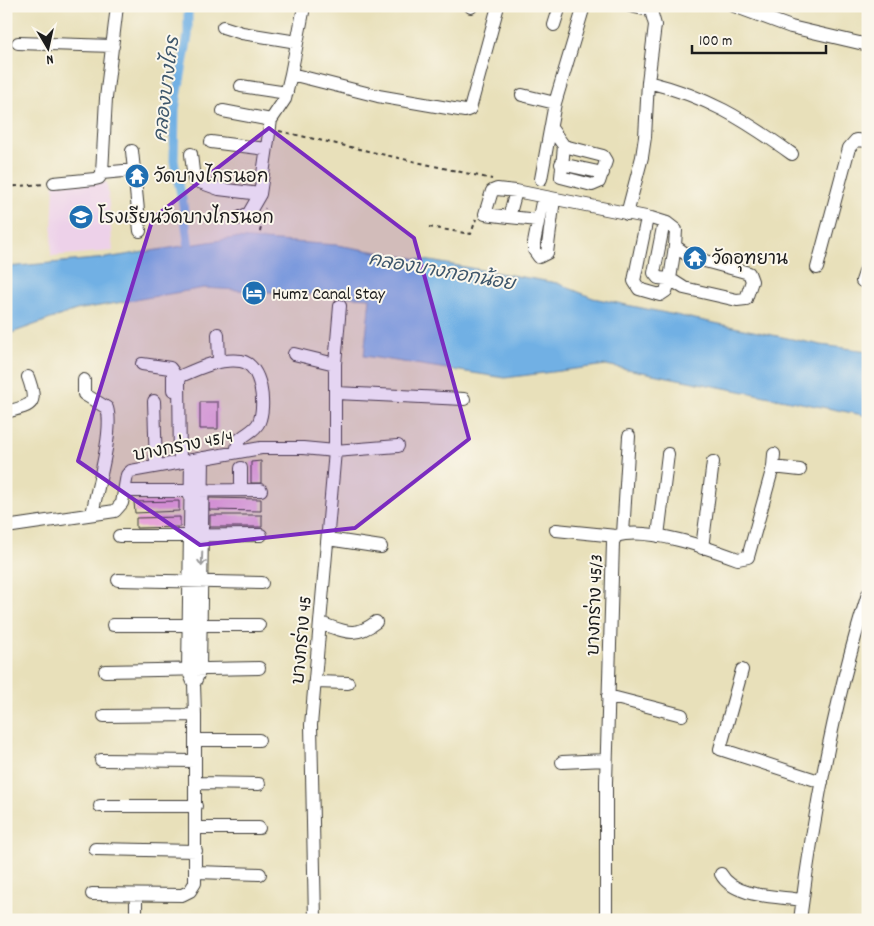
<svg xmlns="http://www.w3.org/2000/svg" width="874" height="926" font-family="Dekko,'Playpen Sans Thai',sans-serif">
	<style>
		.built { fill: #edd1e9 }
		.water { fill: #71b0e4; stroke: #466680 }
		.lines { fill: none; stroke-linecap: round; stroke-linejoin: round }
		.canal { stroke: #71b0e4; stroke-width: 9 }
		.building { fill: #e8a5d9 }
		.minor-casing { stroke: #3b3934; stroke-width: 14 }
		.path { stroke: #3b3934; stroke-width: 2; stroke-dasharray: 4 4; stroke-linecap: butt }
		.minor { stroke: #fff; stroke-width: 12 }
		.oneway { stroke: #999 }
		.marked { fill: #7b2cbf; fill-opacity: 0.2; stroke: #7b2cbf; stroke-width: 4; stroke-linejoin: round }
		.labels { text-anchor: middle; stroke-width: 4; stroke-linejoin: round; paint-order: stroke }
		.poi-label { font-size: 18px; fill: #1c1c1c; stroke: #fbf7ec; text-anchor: start }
		.street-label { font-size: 18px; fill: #1c1c1c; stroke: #fbf7ec }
		.water-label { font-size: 19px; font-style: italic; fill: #3e576c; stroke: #fbf7ec }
	</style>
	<rect width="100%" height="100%" fill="#fbf7ec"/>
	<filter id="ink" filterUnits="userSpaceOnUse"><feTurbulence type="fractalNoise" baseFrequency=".02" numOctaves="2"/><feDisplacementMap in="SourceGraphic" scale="10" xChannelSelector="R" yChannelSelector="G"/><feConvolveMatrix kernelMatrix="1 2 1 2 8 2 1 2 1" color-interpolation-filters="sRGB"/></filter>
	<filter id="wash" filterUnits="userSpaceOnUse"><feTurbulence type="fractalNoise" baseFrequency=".0096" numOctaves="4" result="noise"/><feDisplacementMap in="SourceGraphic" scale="20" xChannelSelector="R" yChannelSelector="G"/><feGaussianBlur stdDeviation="1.12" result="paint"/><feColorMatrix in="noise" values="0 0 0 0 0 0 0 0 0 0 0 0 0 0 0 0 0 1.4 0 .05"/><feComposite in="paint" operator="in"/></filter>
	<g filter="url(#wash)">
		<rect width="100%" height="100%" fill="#e8e0ba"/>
		<!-- built -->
		<path class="built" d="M107,182l6,69 -62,5 3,-73z"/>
		<!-- water -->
		<path class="water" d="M234,238l103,7 220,38 36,15 228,47 47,6v65l-262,-51 -101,13 -141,-22 6,-58 -166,-10 -128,22 -70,25v-71l1,3 99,-9z"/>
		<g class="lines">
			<!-- canal -->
			<path class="canal" d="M188,6v30l-13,73 -1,52 9,43 7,52"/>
		</g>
		<g id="blocks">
			<!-- building -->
			<path class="building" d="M200,402h18v27h-18z
				M261,461v22h-10v-21z
				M209,498l52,1v12l-52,-1z
				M179,501v10l-44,2 -1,-11z
				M210,515h52v12h-52z
				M180,517v10l-44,1v-10z"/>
		</g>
	</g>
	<g filter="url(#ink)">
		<use href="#blocks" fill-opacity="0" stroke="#3b3934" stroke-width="1"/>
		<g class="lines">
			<defs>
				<path id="minor" d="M630,6l14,3 7,-3
					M734,6l57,21 77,18
					M471,7v-1
					M554,25l6,-19
					M223,27l19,6 55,9
					M18,43l95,3
					M291,74l12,-62
					M648,82c60,15 94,36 144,72
					M241,86l46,7
					M522,95l33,8
					M223,111l48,9
					M551,128l13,18 39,10 3,5 -7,21 -7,3 -31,-8 3,-31
					M211,142l55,7
					M132,151l2,19
					M191,154l3,26 25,9 41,5 11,-74 14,-21 6,-25 87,22 87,15 5,-2 28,-103
					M561,164l42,9
					M102,173l32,-3 6,61
					M541,179l14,-76 29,-97
					M54,183l41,-4 4,-1 3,-5 4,-75 11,-92
					M516,191l-7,26 29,3
					M543,197l-9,46v7l5,7 8,-4 7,-54
					M627,214l15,-57 3,-20 3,-55 7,-57 -5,-18
					M509,217l-24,-3 7,-23 5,-2 19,2 135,27 16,5 9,7 -1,16 15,11 59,16 3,8 -6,18 -9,1 -53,-12 -14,-9 -4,12 -6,4 -21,-6 -5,-8 13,-63
					M237,219l12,-6 11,-19
					M664,222l-10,51 4,5 12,1 5,-33
					M817,268l32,-120 7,-8 12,1
					M862,281l6,-17
					M218,334l1,28
					M294,354l41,10
					M142,364l28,4 3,4v18
					M84,380v14l23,14c7,22 -10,81 -15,106
					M336,393l128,6
					M154,401l2,65
					M6,412c27,-7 32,-7 22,-35
					M180,462l-1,-81 2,-5c18,-8 39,-18 60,-15 21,4 25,45 18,61 -4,9 -13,11 -20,18l-3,12
					M773,467l27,3
					M241,468v22
					M131,491l130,-1
					M6,527l109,-16 7,-8 5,-28 4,-4 130,-23h42l32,3 63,-5
					M556,530l60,6
					M623,534l6,-98
					M119,536l142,-1
					M658,536l10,-82
					M328,539l53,8
					M702,548l11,-86
					M118,580l144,3
					M320,623c24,8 34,16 56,-1
					M113,625h146
					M742,670l-22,79 102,33
					M105,671l154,-3
					M315,682l33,1
					M194,684l6,-14 3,-212
					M608,696l74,19
					M104,716l91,-1
					M196,740h63
					M101,760l94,1
					M562,762l44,-2
					M196,783l63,1
					M100,806h96
					M196,828h63
					M95,849l101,2
					M196,872l64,2
					M721,874c13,24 57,22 81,26
					M92,894l90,1 8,-4 5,-8v-168l-1,-31 -6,-14 3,-210
					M136,895v25
					M315,920l-4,-195 24,-274v-87l5,-58
					M606,920v-138l7,-240 3,-6c31,-10 92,12 122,23l10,-2 25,-90 1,-13
					M800,920c14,-110 34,-220 68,-326"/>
			</defs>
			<!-- minor casing -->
			<use href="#minor" class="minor-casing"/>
			<!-- path -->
			<path class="path" d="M279,131l213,48
				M6,187l38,-3
				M429,227l42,7 5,-15
				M260,232l5,-24"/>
			<!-- minor -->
			<use href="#minor" class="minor"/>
		</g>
		<!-- one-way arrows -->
		<defs><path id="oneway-shaft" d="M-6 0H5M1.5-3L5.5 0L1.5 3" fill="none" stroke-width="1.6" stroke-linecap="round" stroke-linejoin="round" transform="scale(1.25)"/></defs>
		<use class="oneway" href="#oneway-shaft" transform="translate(202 559) rotate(92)"/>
	</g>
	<!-- marked area -->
	<path class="marked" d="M269,128l145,110 55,201 -114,89 -155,17 -122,-84 75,-243z"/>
	<!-- icons -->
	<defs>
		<symbol id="temple-disc" viewBox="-11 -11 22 22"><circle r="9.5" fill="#1f6fb2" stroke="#fbf7ec"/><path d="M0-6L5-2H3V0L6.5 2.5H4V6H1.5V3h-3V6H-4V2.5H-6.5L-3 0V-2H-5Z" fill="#fff"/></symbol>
		<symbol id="school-disc" viewBox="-11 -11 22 22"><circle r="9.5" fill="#1f6fb2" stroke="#fbf7ec"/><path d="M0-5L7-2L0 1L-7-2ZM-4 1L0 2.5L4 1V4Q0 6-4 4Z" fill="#fff"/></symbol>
		<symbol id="hotel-disc" viewBox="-11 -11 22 22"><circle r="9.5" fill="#1f6fb2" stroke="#fbf7ec"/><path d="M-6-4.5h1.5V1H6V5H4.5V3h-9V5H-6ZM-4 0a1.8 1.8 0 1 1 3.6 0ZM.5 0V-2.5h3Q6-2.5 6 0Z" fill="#fff"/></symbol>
	</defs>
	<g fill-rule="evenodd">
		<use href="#temple-disc" x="123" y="162" width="28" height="28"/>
		<use href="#school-disc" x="67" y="203" width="28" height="28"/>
		<use href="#temple-disc" x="681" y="244" width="28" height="28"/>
		<use href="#hotel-disc" x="240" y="279" width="28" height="28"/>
	</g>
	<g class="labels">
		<!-- poi labels -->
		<g class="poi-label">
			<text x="154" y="182">วัดบางไกรนอก</text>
			<text x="98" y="223">โรงเรียนวัดบางไกรนอก</text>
			<text x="712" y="264">วัดอุทยาน</text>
			<text x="272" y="299">Humz Canal Stay</text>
		</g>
		<!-- street labels -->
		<g class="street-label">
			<text transform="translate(183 445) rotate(-11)" y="6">บางกร่าง 45/4</text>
			<text transform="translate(594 605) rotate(-88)" y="6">บางกร่าง 45/3</text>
			<text transform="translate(301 640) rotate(-85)" y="6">บางกร่าง 45</text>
		</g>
		<!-- water labels -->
		<g class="water-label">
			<text transform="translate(165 89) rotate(-83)" y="7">คลองบางไกร</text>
			<text transform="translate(442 270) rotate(10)" y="7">คลองบางกอกน้อย</text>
		</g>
	</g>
	<!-- margin -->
	<rect width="874" height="926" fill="none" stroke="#fbf7ec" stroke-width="25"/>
	<!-- north arrow -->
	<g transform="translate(48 48) rotate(171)" stroke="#fbf7ec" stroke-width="4" paint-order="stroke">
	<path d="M0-4L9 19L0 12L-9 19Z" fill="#1c1c1c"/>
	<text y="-8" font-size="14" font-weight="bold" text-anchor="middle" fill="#1c1c1c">N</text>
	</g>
	<!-- scale -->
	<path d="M692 45v8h134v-8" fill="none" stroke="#1c1c1c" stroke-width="2.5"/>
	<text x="699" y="45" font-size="15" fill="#1c1c1c" stroke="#fbf7ec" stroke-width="4" paint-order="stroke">100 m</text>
</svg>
